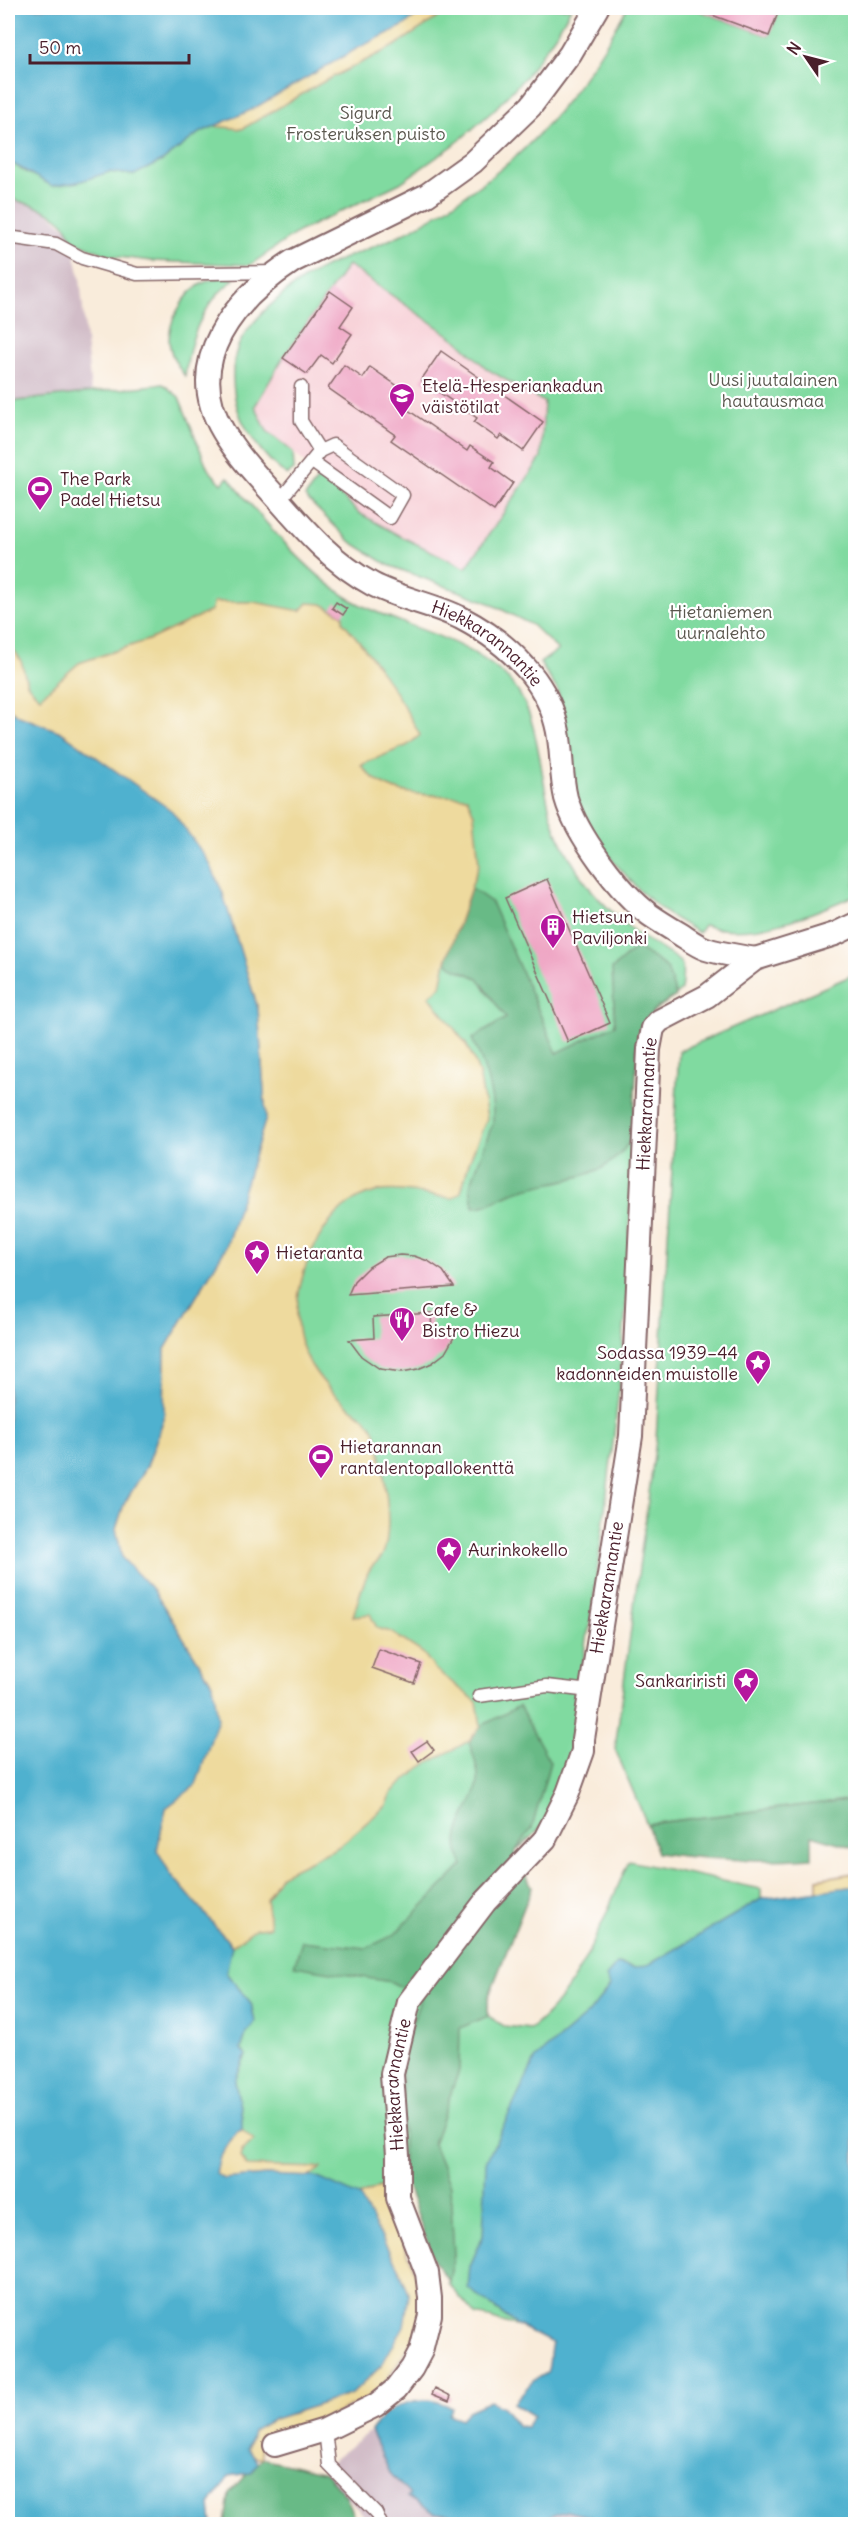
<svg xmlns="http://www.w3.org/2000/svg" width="863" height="2532" font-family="Delius,sans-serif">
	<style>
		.built { fill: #f7cfd5 }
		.industrial { fill: #d2bdc8 }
		.green { fill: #80daa0; stroke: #657c66; stroke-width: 1.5 }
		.forest { fill: #68ba86; stroke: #596c58; stroke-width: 1.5 }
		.sand { fill: #eeda9e; stroke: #9c7c64; stroke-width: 1.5 }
		.water { fill: #50b1cf; stroke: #4d687d; stroke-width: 1.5 }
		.building { fill: #efa6c4 }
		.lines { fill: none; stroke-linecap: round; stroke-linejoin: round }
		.lane-casing { stroke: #876769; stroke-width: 15 }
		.street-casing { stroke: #876769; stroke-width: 26 }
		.lane { stroke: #fff; stroke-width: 12 }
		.street { stroke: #fff; stroke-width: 22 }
		.labels { text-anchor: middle; stroke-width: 4.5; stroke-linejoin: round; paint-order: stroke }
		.park-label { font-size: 18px; fill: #5a574e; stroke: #fff }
		.poi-label { font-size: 18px; fill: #4a1f2b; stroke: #fff; text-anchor: start }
		.street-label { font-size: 18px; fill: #4a1f2b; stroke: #fff }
	</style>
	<rect width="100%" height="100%" fill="#fff"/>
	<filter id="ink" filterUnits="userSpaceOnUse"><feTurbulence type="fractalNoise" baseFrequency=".0167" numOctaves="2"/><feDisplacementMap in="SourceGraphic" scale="12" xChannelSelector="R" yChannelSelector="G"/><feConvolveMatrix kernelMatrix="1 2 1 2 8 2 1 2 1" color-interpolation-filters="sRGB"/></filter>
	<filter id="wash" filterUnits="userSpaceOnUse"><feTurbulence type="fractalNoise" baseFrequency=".008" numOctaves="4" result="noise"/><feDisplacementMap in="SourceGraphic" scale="24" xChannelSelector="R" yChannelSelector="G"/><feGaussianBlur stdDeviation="1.35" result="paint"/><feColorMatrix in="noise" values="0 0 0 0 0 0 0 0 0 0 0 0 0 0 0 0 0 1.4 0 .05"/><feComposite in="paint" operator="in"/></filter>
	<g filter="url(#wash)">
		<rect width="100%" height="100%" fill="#f9ecdb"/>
		<!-- built -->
		<path class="built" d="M348,265l111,77 28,27 57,33 -3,56 -75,110 -68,-33 -39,-22 -66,-61 -26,-21 -12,-25 28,-48z"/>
		<!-- industrial -->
		<path class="industrial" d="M8,198l35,10 27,24 10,46 11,115 -83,9z
			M371,2431l19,42 20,22 -2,2 11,6 113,19 34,-11 22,5 18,8h-237l-2,-5 -42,-46 10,-15z"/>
		<!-- green -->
		<path class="green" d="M428,8h143l-15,26 -30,42 -32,34 -40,35 -54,38 -102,49 -48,33 -98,-4 -42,-5 -38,-16c-5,-27 -42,-36 -64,-42v-37l21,13 49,8 31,-10 25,3 28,-14 37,-28 52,-23 152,-84z
			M627,8h65l77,28 11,-28h75v887c-42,19 -105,46 -151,30l-5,8 -32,-19 -27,-23 -27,-30 -23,-34 -15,-31 -17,-105 -18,-28 18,-13 -26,-25 -47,-24 -97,-36 -37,-23 -46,-45 15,-21 39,37 39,22 68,33 75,-110 3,-56 -57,-33 -28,-27 -111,-77 -65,93 -28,48 12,25 26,21 1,18 -7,5c-22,-15 -48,-50 -52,-77 -3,-16 -3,-33 2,-49 11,-29 54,-64 80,-78 27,-15 57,-23 83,-36 34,-17 66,-39 96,-62 56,-43 97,-104 131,-165z
			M231,277l3,2c-5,6 -12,10 -17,16 -22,28 -27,47 -32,81 -7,-9 -13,-18 -15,-29 -5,-22 14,-54 33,-64 9,-5 19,-6 28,-6z
			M163,384l16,13 29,72 14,15 6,-7c33,41 87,106 133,128 46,23 103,33 142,69 40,36 34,99 50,147 5,18 15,33 24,49 14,23 38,46 59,63 8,6 41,24 45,30 3,7 1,20 0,27 -19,20 -31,15 -43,44 -7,79 -6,157 -10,236 -6,119 -23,238 -38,357l-4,11c-8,59 -8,135 -42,185 -7,11 -20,20 -29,29l17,35 -44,111v18l16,10 26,3c49,-35 74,-114 99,-168l132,28v10l-30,25 -16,34 -80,10 -17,-4 -127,342 26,19c-15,-1 -26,-9 -41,-9l-28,-33 6,-28 -51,-79 -44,20 33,60 -169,-77 19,-61 -7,-38 11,-25 -5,-6 5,-15 8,-13 -3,-18 -25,-30 -17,-1111 -201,-154v-306z
			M855,974v825l-208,25 -32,-75 41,-309 23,-389z"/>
		<!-- forest -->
		<path class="forest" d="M471,888l20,14 66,151 58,-28 -3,-56 25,-22 30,21 9,28c-19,11 -30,18 -38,38l-5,100c-5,13 -18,27 -31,34 -26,13 -62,15 -90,25 -13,5 -25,15 -39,14l-3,-21 23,-64c1,-27 -9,-59 -21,-83l34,-21 -28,-40 -22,-9 -10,-8z
			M519,1706l31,56 -18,66 -17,24 17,35 -44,111v18l-28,12 -1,42 -26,74 17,42 4,69 -5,26 -14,-18 -32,-88 -1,-120 19,-58 -30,-15 -97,-16 8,-25 65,7 27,-13 69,-70c-18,-35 10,-51 15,-83 2,-11 -6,-29 -9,-41l12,-15z
			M855,1799v47l-3,1 -40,-12v23c-52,4 -103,2 -155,-5l-10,-29z
			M262,2458l63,15 21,23 10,28h-55l-11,-7 -17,7h-48l4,-30z"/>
		<!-- sand -->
		<path class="sand" d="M428,8h24l-56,37 -73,37 -81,47 -28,-3c50,-22 94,-51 142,-77 25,-15 47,-24 72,-41z
			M214,602h40l47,9 7,-8 14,1 21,11v7c31,35 55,72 77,113l-12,10 -47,20c26,35 66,29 106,32l7,17 5,50 -33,97 -5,25 -12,10 37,48 8,16 5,13 8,45 -18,44 -8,30 -8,6c-25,-2 -52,-11 -77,-6 -51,11 -80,78 -79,126 0,17 6,33 14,47 8,13 19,25 30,35 14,13 31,18 36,38 6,28 18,93 5,118 -3,5 -9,8 -12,13 -8,14 -12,33 -17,47l17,-2 7,14 14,4 32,21 12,16 42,33 4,24 -12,15 -48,26 -29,25 -5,13 -49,42 -57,28 -15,24 4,28 -14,1 -24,18 -62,-73 -13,-23 9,-42 30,-24 17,-99 -59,-94 -32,-33 -6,-29 8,-25 23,-38 17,-48 1,-69 61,-102 40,-129 -8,-109 -36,-118 -90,-108 -71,-51 -42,-16 -11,-8v-64c5,5 12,12 14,20 6,19 0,18 18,33l39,-34 72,-24 60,-28z
			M855,1873v13l-38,6v-13z
			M242,2130l12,10 -12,11 -2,6 7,9 74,2 -14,10 -41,-3 -43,4 -7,-5 3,-15 17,-27z
			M383,2186l6,24 22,51 11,31 -1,24 -9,25 -34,52 -41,20 -67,21 -9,12 1,12 -9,-2 -5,-7 5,-18 21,-12 78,-25 29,-28 22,-40 6,-32 -9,-23 -41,-75z"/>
		<!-- water -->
		<path class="water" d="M8,8h420l-25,18 -47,23 -105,61 -52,23 -37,28 -28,14 -25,-3 -31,10 -26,4 -44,-25z
			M8,708l11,8 42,16 111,79 37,51 13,29 36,118 8,109 -40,129 -61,102 -1,69 -17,48 -23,38 -8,25 6,29 32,33 59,94 5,33 -22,67 -30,23 -9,42 13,23 62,73 -6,27 25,30 4,19 -9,12 -5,15 5,6 -11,25 7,38v12l-6,2 -17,27 -3,15 8,5 42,-4 50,2 43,19 41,75 9,23 -5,32 -23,40 -29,28 -78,25 -21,12 -5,18 10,14 -7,10 -22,3 -19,29 2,19h-204z
			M855,1886v638h-249l-18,-8 -22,-5 -34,11 -97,-9 -28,-16 3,-2 -20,-22 -19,-42c18,-28 52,-40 81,-23l-3,7 12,4 7,-8 22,-10 13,6 15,19 8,1 8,-11 -21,-13 20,-22 14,-8c4,-11 2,-20 5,-30l-35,-18 -49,-37 2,-22 13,-30 3,-74 50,-104 52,-44 22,-28 -4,-9 11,-13 18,4 15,-4 111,-65z"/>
		<g id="blocks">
			<!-- building -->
			<path class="building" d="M693,8h87l-11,28z
				M330,291l23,16 -13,19 12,8 -20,29 -11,-8 -14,19 -24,-16z
				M441,351l102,71 -20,29 -22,-16 -3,4 -24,-17 3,-4 -56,-38z
				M344,365l19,13 7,-11 29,20 -8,11 76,53 3,-5 24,16 -3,5 22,16 -19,28 -103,-71 4,-5 -67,-47z
				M336,602l11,7 -4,6 -11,-7z
				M547,879l63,144 -42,19 -63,-144z
				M400,1255l14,1 14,5 15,10 11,16 -106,8 6,-14 13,-13 18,-11z
				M431,1313l1,22 25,-3 -12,21 -13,10 -14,6 -16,3 -22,-3 -19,-13 -12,-16 25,-2 -1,-21z
				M379,1649l42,15 -7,19 -42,-15z
				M427,1741l7,9 -15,11 -7,-10z
				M435,2388l16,8 -2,5 -17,-7z"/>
		</g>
	</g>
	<g filter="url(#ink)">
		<use href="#blocks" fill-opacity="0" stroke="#876769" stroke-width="1.5"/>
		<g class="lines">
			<defs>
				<path id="lane" d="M8,237l48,7 26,14 55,16 138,-2
					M301,387v34l19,30
					M279,501l41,-50 13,-6 70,50 -13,23 -78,-56
					M479,1696l68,-10 43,5
					M325,2430l4,35 47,48 5,11"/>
				<g id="street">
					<path id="s1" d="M597,8l-27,46 -39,52 -58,56 -46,33 -134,66c-57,37 -112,100 -70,170 14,24 34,45 53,66 29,33 57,66 96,87 28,15 61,20 89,34 23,12 47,29 64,49 14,15 26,36 31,56 7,25 4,51 10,75 10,36 54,95 84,117 10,7 20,13 30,19 8,5 17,12 26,15 16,5 33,7 49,10"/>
					<path id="s2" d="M275,2445l50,-15 51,-25 20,-16 16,-21 9,-17 9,-36v-17l-3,-25 -29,-75v-43l-6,-81 17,-72 76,-100 60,-63 23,-46 15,-42v-12l48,-303 18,-387 4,-21 6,-7 48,-25 48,-37 80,-25 21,-10"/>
				</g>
			</defs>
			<!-- lane casing -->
			<use href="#lane" class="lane-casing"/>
			<!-- street casing -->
			<use href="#street" class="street-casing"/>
			<!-- lane -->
			<use href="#lane" class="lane"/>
			<!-- street -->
			<use href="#street" class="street"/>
		</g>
	</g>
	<!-- icons -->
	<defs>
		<symbol id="school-pin" viewBox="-11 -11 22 30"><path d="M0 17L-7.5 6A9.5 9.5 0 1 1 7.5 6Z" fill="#b5179e" stroke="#fff"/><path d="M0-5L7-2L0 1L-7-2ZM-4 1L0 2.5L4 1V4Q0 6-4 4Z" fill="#fff"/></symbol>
		<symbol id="stadium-pin" viewBox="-11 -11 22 30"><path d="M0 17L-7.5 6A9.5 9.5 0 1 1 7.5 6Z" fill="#b5179e" stroke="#fff"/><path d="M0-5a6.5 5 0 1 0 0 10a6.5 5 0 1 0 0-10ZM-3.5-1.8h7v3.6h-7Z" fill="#fff"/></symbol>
		<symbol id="building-pin" viewBox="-11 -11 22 30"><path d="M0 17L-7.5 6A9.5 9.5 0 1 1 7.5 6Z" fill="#b5179e" stroke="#fff"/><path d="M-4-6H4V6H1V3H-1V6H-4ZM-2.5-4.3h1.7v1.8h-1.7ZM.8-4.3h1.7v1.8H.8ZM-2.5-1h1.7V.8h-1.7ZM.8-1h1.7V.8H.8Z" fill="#fff"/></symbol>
		<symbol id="sight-pin" viewBox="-11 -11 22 30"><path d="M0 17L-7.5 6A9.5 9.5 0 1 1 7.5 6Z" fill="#b5179e" stroke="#fff"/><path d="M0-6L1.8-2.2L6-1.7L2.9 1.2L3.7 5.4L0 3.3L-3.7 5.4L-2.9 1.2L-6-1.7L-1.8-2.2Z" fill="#fff"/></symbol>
		<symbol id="restaurant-pin" viewBox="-11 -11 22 30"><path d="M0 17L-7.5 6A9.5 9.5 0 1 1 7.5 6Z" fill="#b5179e" stroke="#fff"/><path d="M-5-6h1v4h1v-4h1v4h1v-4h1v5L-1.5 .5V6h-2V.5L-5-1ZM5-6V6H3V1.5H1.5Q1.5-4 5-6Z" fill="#fff"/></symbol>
	</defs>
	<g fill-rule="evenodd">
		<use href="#school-pin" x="387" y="381" width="30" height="40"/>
		<use href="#stadium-pin" x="25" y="474" width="30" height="40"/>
		<use href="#building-pin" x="538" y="912" width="30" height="40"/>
		<use href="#sight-pin" x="242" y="1238" width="30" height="40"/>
		<use href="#restaurant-pin" x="387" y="1305" width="30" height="40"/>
		<use href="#sight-pin" x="743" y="1348" width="30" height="40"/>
		<use href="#stadium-pin" x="306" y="1442" width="30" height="40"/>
		<use href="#sight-pin" x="434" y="1535" width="30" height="40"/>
		<use href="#sight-pin" x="731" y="1666" width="30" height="40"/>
	</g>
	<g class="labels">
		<!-- park labels -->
		<g class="park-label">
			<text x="366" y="119">Sigurd<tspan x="366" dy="21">Frosteruksen puisto</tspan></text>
			<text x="773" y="386">Uusi juutalainen<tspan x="773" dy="21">hautausmaa</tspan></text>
			<text x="721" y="618">Hietaniemen<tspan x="721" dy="21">uurnalehto</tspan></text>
		</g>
		<!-- poi labels -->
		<g class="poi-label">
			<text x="422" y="392">Etelä-Hesperiankadun<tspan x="422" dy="21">väistötilat</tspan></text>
			<text x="60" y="485">The Park<tspan x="60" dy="21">Padel Hietsu</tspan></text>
			<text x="572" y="923">Hietsun<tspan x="572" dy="21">Paviljonki</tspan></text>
			<text x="276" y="1259">Hietaranta</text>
			<text x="422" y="1316">Cafe &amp;<tspan x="422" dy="21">Bistro Hiezu</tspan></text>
			<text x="738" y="1359" text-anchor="end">Sodassa 1939–44<tspan x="738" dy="21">kadonneiden muistolle</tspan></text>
			<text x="340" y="1453">Hietarannan<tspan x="340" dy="21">rantalentopallokenttä</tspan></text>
			<text x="468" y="1556">Aurinkokello</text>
			<text x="726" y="1687" text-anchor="end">Sankariristi</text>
		</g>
		<!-- street labels -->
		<g class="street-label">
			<text dy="6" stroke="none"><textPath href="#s1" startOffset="957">Hiekkarannantie</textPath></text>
			<text dy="6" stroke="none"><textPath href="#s2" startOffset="1498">Hiekkarannantie</textPath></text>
			<text dy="6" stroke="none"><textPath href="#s2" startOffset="1012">Hiekkarannantie</textPath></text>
			<text dy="6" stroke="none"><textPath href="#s2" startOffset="454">Hiekkarannantie</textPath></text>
		</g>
	</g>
	<!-- margin -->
	<rect width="863" height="2532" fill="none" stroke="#fff" stroke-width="30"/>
	<!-- north arrow -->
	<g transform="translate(806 57) rotate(305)" stroke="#ffffff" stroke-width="4.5" paint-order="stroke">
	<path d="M0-4.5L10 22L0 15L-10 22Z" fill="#4a1f2b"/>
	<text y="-9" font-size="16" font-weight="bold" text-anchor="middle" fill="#4a1f2b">N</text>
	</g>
	<!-- scale -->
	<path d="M30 54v9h159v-9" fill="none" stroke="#4a1f2b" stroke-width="3"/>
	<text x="39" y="54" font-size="18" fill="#4a1f2b" stroke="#ffffff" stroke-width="4.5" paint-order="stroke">50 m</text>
</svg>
